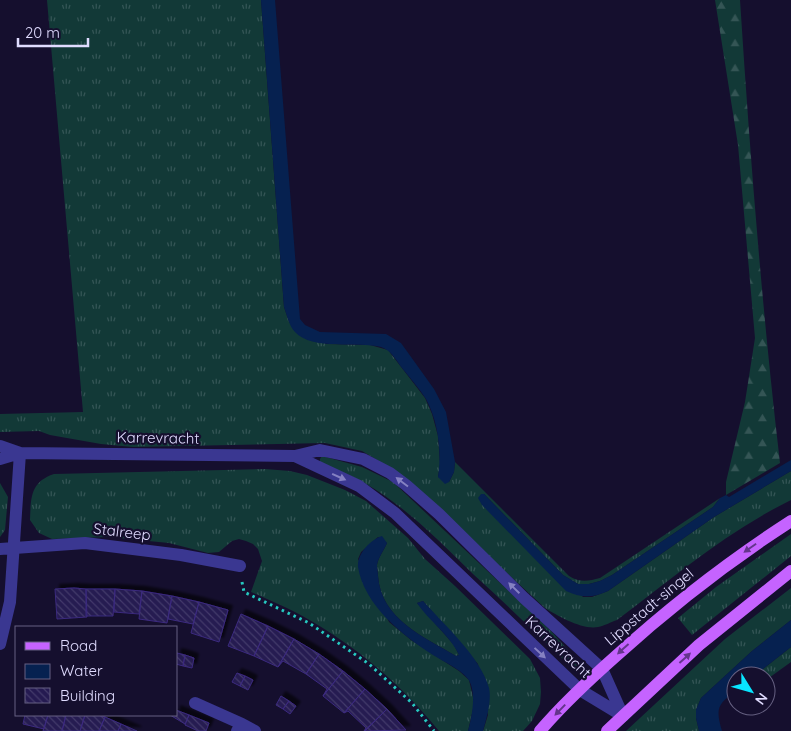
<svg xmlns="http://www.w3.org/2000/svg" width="791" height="731" font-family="Quicksand,sans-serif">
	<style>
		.grass { fill: url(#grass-tufts) }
		.forest { fill: url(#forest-firs) }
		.water { fill: #062150 }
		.building { fill: url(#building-back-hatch); stroke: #3b2a7f; filter: url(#shadow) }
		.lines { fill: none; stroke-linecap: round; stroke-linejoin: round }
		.path { stroke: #26c9c0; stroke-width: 3; stroke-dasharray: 2.5 4; stroke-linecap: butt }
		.minor { stroke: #3a3791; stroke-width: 12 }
		.major { stroke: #c563ff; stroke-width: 12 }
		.oneway { fill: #8581c2 }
		.oneway2 { fill: #64358c }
		.labels { text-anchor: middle; stroke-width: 4.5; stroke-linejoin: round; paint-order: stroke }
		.street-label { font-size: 15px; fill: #e0dcff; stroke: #150f2e }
	</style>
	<defs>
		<pattern id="grass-tufts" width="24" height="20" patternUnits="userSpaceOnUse" patternTransform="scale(1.25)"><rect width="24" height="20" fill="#123937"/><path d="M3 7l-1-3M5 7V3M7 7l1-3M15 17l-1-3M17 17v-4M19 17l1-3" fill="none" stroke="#345555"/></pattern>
		<pattern id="forest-firs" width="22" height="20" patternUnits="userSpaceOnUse" patternTransform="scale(1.25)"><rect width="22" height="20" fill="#123937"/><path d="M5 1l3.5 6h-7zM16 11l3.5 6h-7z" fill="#345555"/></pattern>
		<pattern id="building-back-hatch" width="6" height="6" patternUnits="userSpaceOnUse" patternTransform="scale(1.25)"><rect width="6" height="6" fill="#251a51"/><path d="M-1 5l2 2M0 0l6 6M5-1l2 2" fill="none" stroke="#443b6b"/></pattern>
		<filter id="shadow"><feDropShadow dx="4.5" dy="-4.5" stdDeviation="1" flood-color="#0009"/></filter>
	</defs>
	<rect width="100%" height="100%" fill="#150f2e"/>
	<!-- grass -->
	<path class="grass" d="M47,0h214l23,307 5,15 37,22 44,1 18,5 37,48 7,16 6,22 2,28 -2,13 11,5 5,-10 1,-10 114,114c11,7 20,5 31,2l120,-80 -7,9 -101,68 -12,6 -11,3h-11l-15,-9 -79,-81h-3l102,103h9l16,-6 106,-74 77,-46v29c-65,32 -117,77 -174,120 -6,2 -13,6 -19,7 -16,3 -40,-11 -53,-19l-149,-137 -34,-20 -37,-8 -192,4 -32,-3 -51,-9 -11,-4 -39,1v-18l83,-2z
		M322,456l40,11 31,15 158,149 27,30 1,6 -1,2 -4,1 -4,-4c-32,-31 -64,-62 -97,-92 -45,-44 -91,-92 -153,-110v-5z
		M265,469l25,2 17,4 38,15 21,11 42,37 17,21 30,27 75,73 10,19 1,14 -1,12 -8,17 -9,10h-40l5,-16 -10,-51 -55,-63 -6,2 37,42 5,10 -3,1c-32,-19 -75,-37 -78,-80 0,-3 -1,-8 -1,-11 1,-7 7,-15 10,-22l-9,-6 -17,15 -3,7 31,63 22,18 48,31 10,9 4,17v12l-5,22h-29c-37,-46 -82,-84 -133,-113 -17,-10 -37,-18 -55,-26l11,-31 -4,-12 -5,-5 -7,-3 -7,-2 -7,2 -13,11 -11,1 -39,-10 -61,-6 -56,2 -13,-6 -9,-13c1,-22 0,-38 24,-46z
		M0,483l8,14 -3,33 -5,7z
		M791,534v22l-99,79 -14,-17 38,-31z
		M791,588v32l-39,31 -51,47 -5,12v8l3,13h-73l99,-92z
		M791,647v15l-25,18v-4h-12z"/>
	<!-- forest -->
	<path class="forest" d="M715,0h25c10,155 22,309 40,463l-54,32v-13l19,-80 10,-64 -17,-193z"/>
	<!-- water -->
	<path class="water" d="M261,0h14l25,319 5,6 15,7 66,2 15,9 33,46 12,23 9,50 -1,10 -5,10 -4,2 -7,-7c4,-25 0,-56 -12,-78 -7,-11 -16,-21 -24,-31 -6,-8 -11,-18 -21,-21 -23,-6 -69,4 -86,-15 -6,-6 -8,-17 -11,-25z
		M791,460v11l-77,46 -106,74c-15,7 -27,7 -42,0l-84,-86 -4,-7 3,-4h3l79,81 15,9h11l11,-3 12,-6 101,-68 7,-9 6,-3 3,2z
		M382,536l5,7c-3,7 -9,15 -10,22 0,3 1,8 1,11 3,43 46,61 78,80l3,-1c-9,-20 -30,-34 -42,-52l6,-2c22,25 57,55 66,87 3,12 -3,32 -6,43h-15c4,-14 9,-40 0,-52 -9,-11 -24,-17 -35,-24 -30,-19 -69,-50 -75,-88 -1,-13 12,-27 24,-31z
		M791,620v27l-37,29h-18v14c-18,15 -21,17 -14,41h-23l-3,-13v-8l5,-12 51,-47z"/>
	<!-- building -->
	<path class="building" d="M74,588l12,1 1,28 -30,2 -2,-30z
		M86,589h29l-2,27h-27z
		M115,589l27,2 -3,23 -25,-2z
		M142,591l30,5 -5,27 -28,-4z
		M172,596l27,6 -6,22 -25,-5z
		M199,602l29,8 -9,32 -28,-9z
		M241,614l27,12 -14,30 -26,-10z
		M268,626l26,13 -16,28 -24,-11z
		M294,639l25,15 -13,20 -23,-13 -5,6z
		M177,653l8,2 -2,11 -7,-2z
		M319,654l24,17 -20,25 4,-7 -21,-15z
		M185,655l9,3 -2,10 -9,-2z
		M343,671l22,18 -21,24 -21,-17z
		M237,673l8,3 -5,10 -8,-4z
		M245,676l8,4 -5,10 -8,-4z
		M365,689l22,20 -23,22 2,-3 -18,-17 -4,2z
		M281,696l8,5 -6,8 -7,-4z
		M289,701l7,5 -6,8 -7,-5z
		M387,709l19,21 -41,1z
		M176,710l13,5 -4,9 -15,-9h6z
		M25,715h23l-4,14 -21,-5z
		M48,715h18l-4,16h-19z
		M66,715h19l-5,16h-18z
		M85,715h13l7,2 -6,14h-19z
		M189,715l20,8 -3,8h-8l-13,-6z
		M105,717l16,7 -3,7h-19z
		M121,724l16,7h-19z"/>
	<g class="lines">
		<!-- path -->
		<path class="path" d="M242,582l2,10 65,31 60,41 43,39 22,28"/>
		<!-- minor -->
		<path class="minor" d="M0,446l20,7
			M295,456l64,30 36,27 185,177 43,26
			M0,459l20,-6 275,3 25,-6 43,9 27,14 16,12 33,29 85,84 78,71 21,47
			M0,549l85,-6 96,12 59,11
			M0,644l10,-42 10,-149
			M195,703l47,21
			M237,731l5,-7 13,7"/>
		<!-- major -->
		<path class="major" d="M540,731c23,-27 50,-52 76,-75 55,-50 113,-95 175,-135
			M607,731l92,-86 92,-74"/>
	</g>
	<!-- one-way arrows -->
	<defs><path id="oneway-solid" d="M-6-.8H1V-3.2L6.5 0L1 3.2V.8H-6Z" transform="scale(1.25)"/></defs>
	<g class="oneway">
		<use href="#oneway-solid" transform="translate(339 477) rotate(24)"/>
		<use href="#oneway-solid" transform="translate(402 482) rotate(-143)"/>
		<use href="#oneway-solid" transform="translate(514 588) rotate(-136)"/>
		<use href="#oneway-solid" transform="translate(540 653) rotate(43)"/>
	</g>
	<g class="oneway2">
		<use href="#oneway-solid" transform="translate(750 548) rotate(145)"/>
		<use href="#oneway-solid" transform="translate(623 649) rotate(138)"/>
		<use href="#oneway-solid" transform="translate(685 658) rotate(-42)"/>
		<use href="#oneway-solid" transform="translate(560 710) rotate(134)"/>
	</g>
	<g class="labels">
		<!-- street labels -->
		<g class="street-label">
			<text transform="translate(158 438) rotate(1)" y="5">Karrevracht</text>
			<text transform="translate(122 532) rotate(7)" y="5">Stalreep</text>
			<text transform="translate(649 607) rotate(-40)" y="5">Lippstadt-singel</text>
			<text transform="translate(558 647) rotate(43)" y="5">Karrevracht</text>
		</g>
	</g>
	<!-- legend -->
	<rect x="15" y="626" width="162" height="90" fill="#150f2e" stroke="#666182"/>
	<rect x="25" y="642" width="25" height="8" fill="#c563ff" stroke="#666182"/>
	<text x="60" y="651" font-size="15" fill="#e0dcff">Road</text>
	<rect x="25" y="664" width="25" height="15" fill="#062150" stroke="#666182"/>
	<text x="60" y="676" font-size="15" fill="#e0dcff">Water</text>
	<rect x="25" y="688" width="25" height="15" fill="url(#building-back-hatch)" stroke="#666182"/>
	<text x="60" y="701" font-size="15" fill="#e0dcff">Building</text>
	<!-- north arrow -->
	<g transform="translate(751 691) rotate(127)"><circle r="24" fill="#150f2e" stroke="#666182"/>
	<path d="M0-4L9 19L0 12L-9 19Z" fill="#08e5ff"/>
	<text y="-8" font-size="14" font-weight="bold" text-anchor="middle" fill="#e0dcff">N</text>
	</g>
	<!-- scale -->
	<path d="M18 38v8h70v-8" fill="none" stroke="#e0dcff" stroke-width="2.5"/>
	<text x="25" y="38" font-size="15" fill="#e0dcff" stroke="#150f2e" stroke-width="4" paint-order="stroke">20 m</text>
</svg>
